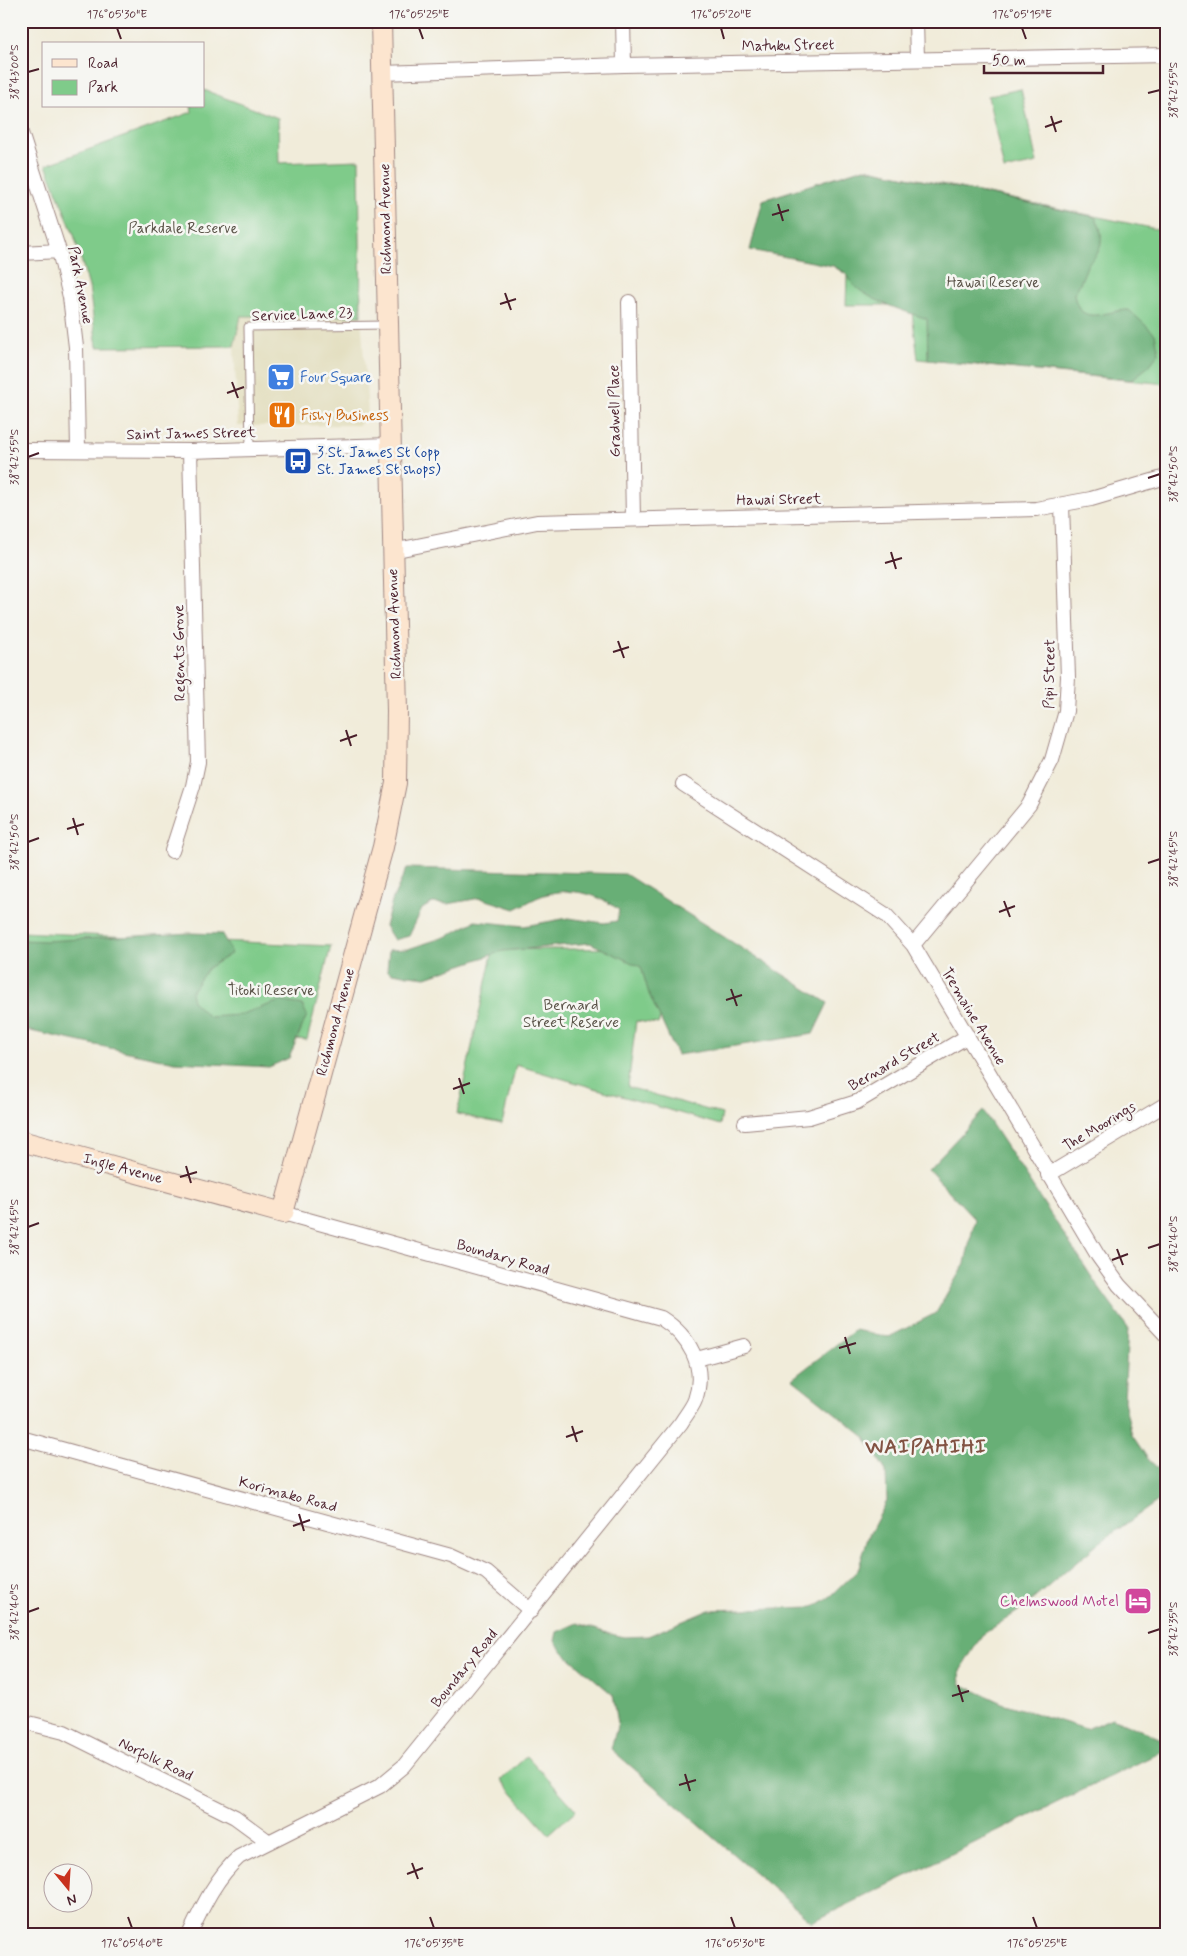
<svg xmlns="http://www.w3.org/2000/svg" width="1187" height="1956" font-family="Mynerve,sans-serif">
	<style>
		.built { fill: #e1dcba }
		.green { fill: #7fcb8a; stroke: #64755a }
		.forest { fill: #67af76; stroke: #586750 }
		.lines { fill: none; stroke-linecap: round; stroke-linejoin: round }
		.lane-casing { stroke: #9e8682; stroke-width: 9 }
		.street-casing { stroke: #9e8682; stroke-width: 16 }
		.secondary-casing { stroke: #9e8682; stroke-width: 22 }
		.lane { stroke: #fff; stroke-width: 7 }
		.street { stroke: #fff; stroke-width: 14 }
		.secondary { stroke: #fce5cf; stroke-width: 20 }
		.ticks { fill: none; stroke: #4a1f2b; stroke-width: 2 }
		.labels { text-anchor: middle; stroke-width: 5; stroke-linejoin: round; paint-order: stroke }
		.street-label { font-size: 15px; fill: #4a1f2b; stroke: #f6f6f2 }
		.park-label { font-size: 15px; fill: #5a5348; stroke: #f6f6f2 }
		.shop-label { font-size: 15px; fill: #366cbe; stroke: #f6f6f2; text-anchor: start }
		.food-label { font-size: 15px; fill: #c56008; stroke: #f6f6f2; text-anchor: start }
		.transit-label { font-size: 15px; fill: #164399; stroke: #f6f6f2; text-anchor: start }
		.hotel-label { font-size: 15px; fill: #b23c85; stroke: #f6f6f2; text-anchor: end }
		.district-label { font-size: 20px; font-weight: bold; letter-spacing: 1px; fill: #825343; stroke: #f6f6f2 }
		.neatline { fill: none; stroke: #4a1f2b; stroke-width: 2 }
		.ticks-label { font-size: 12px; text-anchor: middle; fill: #4a1f2b }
	</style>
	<rect width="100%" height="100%" fill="#f6f6f2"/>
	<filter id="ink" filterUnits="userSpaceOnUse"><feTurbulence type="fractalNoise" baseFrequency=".02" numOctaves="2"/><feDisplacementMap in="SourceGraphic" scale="10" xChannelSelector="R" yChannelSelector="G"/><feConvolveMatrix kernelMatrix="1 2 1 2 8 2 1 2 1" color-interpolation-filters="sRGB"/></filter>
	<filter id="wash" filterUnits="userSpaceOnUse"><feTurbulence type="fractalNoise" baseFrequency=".0096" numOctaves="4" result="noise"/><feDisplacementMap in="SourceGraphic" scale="20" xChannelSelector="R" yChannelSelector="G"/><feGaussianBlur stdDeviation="1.12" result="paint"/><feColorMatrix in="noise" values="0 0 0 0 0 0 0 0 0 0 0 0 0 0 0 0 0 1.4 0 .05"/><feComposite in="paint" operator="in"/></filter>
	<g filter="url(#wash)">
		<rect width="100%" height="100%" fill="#f1ecda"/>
		<!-- built -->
		<path class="built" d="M241,316h120l7,98 -9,11 -121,1 -4,-80z"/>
		<!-- green -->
		<path class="green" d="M1021,89l16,74 -33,7 -16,-74z
			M204,90l74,28 1,45 80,-3 2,156h-120l-7,30 -137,1 -8,-60 -15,-52 -28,-70 146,-53 -1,-6h13z
			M864,168l302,63v153l-248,-25 -7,-54h-65l1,-30 -14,-9 -70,-66z
			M21,932l310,14 -24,94 -286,-25z
			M644,948l33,26 -19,50 -22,-3 -8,66 94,27 -2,11 -204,-60 -14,59 -45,-10 36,-164z
			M527,1756l49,54 -27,24 -48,-54z"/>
		<!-- forest -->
		<path class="forest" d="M864,168l231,49c7,10 9,25 2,37 -2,4 -8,7 -10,12 -4,10 -7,19 -13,28 6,35 30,16 55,16l26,24 4,19 -10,13 -18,14 -203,-20 -1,-41c-22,-8 -74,-22 -81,-46l-13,-7 -83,-16 13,-50z
			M407,868l218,6 203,129 -15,31 -136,21 -28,-61 -8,-27 -51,-24 -87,8 -77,26 -35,-4 -4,-3 2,-20 19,-1 40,-13 27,-15 49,5 44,-8 36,5 13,-2 2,-11c-22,-17 -48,-23 -75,-15 -10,3 -20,10 -29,14l-35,-11 -32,6 -16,-1 -10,6 -13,27 -15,4 -9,-14 8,-28z
			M190,933l32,1 10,19 -24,15 -17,24 2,10 16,15 30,-2 41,-14 22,4 5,10 -18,43 -20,9 -94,-5 -154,-33v-89l25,1z
			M983,1111l118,180 27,37 -4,73 8,34 16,24 15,14 2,23 -66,47 -76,65 -41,27 -22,36 1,13 41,19 84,26 26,-11 52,22 -3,12 -349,170 -201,-173 7,-26 -5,-28 -49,-42 -9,-12 2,-9 20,-9 33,11 15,3 23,-1 61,-26 105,-3 17,-11 27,-26 11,-35 18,-34 -1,-30 -22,-35 -72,-57 63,-49 34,7 47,-24 29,-50 10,-44 -47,-50z"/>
	</g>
	<g filter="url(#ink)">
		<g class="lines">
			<defs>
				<path id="lane" d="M250,448l-2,-121 138,-2"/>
				<path id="street" d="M623,21l1,44
					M916,21l1,38
					M382,73l242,-8 542,-10
					M21,133l38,118 11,46 6,50 2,102
					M21,253l38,-2
					M629,302l4,217
					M21,450l169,1 201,-6
					M392,551l145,-29 499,-13 55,-10 75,-22
					M683,784l203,131 27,30 185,311 21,29 47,50
					M172,851l21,-65 5,-24 -8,-311
					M913,945l116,-140 23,-45 14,-49 2,-34 -6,-172
					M745,1123l64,-6 48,-15 111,-66
					M1048,1175l118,-71
					M697,1359l47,-13
					M21,1438l430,118 35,16 45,39
					M21,1721l43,11 171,85 34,25
					M189,1935c14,-29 26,-56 50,-78l141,-71 24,-20 277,-343c4,-7 11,-15 14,-23 12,-34 -6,-64 -34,-82l-378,-105"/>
				<path id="secondary" d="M21,1141l262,72 100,-366 13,-64 1,-72 -16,-690"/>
			</defs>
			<!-- lane casing -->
			<use href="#lane" class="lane-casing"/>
			<!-- street casing -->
			<use href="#street" class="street-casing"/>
			<!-- secondary casing -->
			<use href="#secondary" class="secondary-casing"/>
			<!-- lane -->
			<use href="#lane" class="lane"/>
			<!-- street -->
			<use href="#street" class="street"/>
			<!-- secondary -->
			<use href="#secondary" class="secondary"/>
		</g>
	</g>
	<!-- ticks -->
	<path class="ticks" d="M117,28l4,11M419,28l4,11M721,28l3,11M1022,28l4,11M28,72l11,-3M1148,93l12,-3M1051,116l5,16M1045,127l17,-6M778,204l5,17M772,215l17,-5M505,293l6,17M500,304l16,-5M232,382l6,16M227,393l17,-6M28,457l11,-4M1148,478l12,-4M891,552l5,17M885,563l17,-5M618,641l6,17M613,652l16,-5M346,730l5,16M340,741l17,-6M73,818l5,17M67,829l17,-5M28,842l11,-4M1148,863l12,-4M1004,901l6,16M999,912l16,-6M731,989l6,17M726,1000l16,-5M459,1078l5,16M453,1089l17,-6M186,1166l5,17M180,1177l17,-5M28,1227l11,-4M1148,1248l12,-4M1117,1249l6,16M1112,1260l16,-6M845,1337l5,17M839,1348l17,-5M572,1426l5,16M566,1437l17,-6M299,1514l5,17M293,1526l17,-6M28,1612l11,-4M1148,1633l12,-4M958,1685l5,17M952,1696l17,-5M685,1774l5,17M679,1785l17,-5M412,1863l6,16M407,1874l16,-6M128,1917l4,11M430,1917l4,11M731,1917l4,11M1033,1917l4,11"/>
	<!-- icons -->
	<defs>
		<symbol id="supermarket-square" viewBox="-11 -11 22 22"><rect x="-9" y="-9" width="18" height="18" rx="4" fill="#3f7fe0" stroke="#f6f6f2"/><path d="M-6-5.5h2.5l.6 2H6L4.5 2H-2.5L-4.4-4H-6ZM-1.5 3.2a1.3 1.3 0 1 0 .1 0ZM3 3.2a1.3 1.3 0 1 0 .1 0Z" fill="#fff"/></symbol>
		<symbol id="restaurant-square" viewBox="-11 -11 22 22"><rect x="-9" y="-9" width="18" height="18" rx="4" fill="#e8710a" stroke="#f6f6f2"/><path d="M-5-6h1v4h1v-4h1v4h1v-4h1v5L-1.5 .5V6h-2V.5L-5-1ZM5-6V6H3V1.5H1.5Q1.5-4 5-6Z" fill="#fff"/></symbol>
		<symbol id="bus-square" viewBox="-11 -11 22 22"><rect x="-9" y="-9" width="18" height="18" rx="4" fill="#1a4fb4" stroke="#f6f6f2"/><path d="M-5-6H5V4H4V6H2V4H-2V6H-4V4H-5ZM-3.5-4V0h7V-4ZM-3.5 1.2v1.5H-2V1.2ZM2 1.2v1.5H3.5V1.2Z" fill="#fff"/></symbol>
		<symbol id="hotel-square" viewBox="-11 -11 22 22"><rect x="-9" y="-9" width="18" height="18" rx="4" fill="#d1479c" stroke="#f6f6f2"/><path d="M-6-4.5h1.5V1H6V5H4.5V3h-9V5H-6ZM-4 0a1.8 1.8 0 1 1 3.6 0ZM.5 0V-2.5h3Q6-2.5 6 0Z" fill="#fff"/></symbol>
	</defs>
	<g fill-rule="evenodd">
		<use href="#supermarket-square" x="265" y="361" width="32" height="32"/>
		<use href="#restaurant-square" x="266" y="399" width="32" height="32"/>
		<use href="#bus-square" x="282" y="445" width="32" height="32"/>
		<use href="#hotel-square" x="1122" y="1585" width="32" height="32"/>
	</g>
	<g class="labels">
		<!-- street labels -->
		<g class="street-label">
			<text transform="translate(788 45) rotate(-1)" y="5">Matuku Street</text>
			<text transform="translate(385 219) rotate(-91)" y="5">Richmond Avenue</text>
			<text transform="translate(81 285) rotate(79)" y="5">Park Avenue</text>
			<text transform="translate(302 314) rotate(-2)" y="5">Service Lane 23</text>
			<text transform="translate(614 411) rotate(-91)" y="5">Gradwell Place</text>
			<text transform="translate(191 433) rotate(-1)" y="5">Saint James Street</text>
			<text transform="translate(779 499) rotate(-1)" y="5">Hawai Street</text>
			<text transform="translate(394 624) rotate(-92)" y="5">Richmond Avenue</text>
			<text transform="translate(179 653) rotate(-91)" y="5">Regents Grove</text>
			<text transform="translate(1049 674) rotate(-89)" y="5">Pipi Street</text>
			<text transform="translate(974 1016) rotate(59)" y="5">Tremaine Avenue</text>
			<text transform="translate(335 1022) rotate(-75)" y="5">Richmond Avenue</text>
			<text transform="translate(894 1061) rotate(-30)" y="5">Bernard Street</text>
			<text transform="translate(1099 1126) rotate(-31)" y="5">The Moorings</text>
			<text transform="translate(123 1168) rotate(15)" y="5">Ingle Avenue</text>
			<text transform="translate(503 1257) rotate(16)" y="5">Boundary Road</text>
			<text transform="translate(288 1494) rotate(15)" y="5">Korimako Road</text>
			<text transform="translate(464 1668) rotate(-51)" y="5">Boundary Road</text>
			<text transform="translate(156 1759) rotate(26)" y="5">Norfolk Road</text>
		</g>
		<!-- park labels -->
		<g class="park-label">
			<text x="183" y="233">Parkdale Reserve</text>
			<text x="993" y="287">Hawai Reserve</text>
			<text x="271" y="995">Titoki Reserve</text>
			<text x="571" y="1010">Bernard<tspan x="571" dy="17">Street Reserve</tspan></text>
		</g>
		<!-- shop labels -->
		<g class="shop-label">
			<text x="300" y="382">Four Square</text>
		</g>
		<!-- food labels -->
		<g class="food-label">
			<text x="301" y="420">Fishy Business</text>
		</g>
		<!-- transit labels -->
		<g class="transit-label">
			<text x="317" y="457">3 St. James St (opp<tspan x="317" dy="17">St. James St shops)</tspan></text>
		</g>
		<!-- hotel labels -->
		<g class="hotel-label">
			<text x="1119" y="1606">Chelmswood Motel</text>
		</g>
		<!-- district labels -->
		<g class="district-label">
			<text x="926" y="1453">WAIPAHIHI</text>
		</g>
	</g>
	<!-- margin -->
	<rect width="1187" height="1956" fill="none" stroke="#f6f6f2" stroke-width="55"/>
	<!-- legend -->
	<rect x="42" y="42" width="162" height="65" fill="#f6f6f2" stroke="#b1a0a2"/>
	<rect x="52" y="59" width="25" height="8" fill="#fce5cf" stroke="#b1a0a2"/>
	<text x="88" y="68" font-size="15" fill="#4a1f2b">Road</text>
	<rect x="52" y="80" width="25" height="15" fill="#7fcb8a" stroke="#b1a0a2"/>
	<text x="88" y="92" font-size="15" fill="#4a1f2b">Park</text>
	<!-- north arrow -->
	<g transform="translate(68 1888) rotate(162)"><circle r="24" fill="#f6f6f2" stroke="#b1a0a2"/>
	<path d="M0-4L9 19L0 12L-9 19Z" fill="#c8321e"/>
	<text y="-8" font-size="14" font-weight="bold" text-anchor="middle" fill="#4a1f2b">N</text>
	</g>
	<!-- scale -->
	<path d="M984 65v8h119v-8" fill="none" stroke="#4a1f2b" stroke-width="2.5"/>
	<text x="992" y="65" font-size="15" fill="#4a1f2b" stroke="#f6f6f2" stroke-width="4" paint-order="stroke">50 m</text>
	<rect x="28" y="28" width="1132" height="1900" class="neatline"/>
	<g class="ticks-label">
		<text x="117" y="18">176°05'30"E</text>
		<text x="419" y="18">176°05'25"E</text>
		<text x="721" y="18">176°05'20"E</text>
		<text x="1022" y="18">176°05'15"E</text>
		<text transform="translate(14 72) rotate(-90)" y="4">38°43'00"S</text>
		<text transform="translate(1173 90) rotate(-90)" y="4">38°42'55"S</text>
		<text transform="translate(14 457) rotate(-90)" y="4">38°42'55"S</text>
		<text transform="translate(1173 474) rotate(-90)" y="4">38°42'50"S</text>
		<text transform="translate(14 842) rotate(-90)" y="4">38°42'50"S</text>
		<text transform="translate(1173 859) rotate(-90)" y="4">38°42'45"S</text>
		<text transform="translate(14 1227) rotate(-90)" y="4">38°42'45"S</text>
		<text transform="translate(1173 1244) rotate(-90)" y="4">38°42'40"S</text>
		<text transform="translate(14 1612) rotate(-90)" y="4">38°42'40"S</text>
		<text transform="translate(1173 1629) rotate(-90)" y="4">38°42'35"S</text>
		<text x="132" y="1947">176°05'40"E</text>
		<text x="434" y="1947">176°05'35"E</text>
		<text x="735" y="1947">176°05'30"E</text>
		<text x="1037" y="1947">176°05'25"E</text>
	</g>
</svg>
